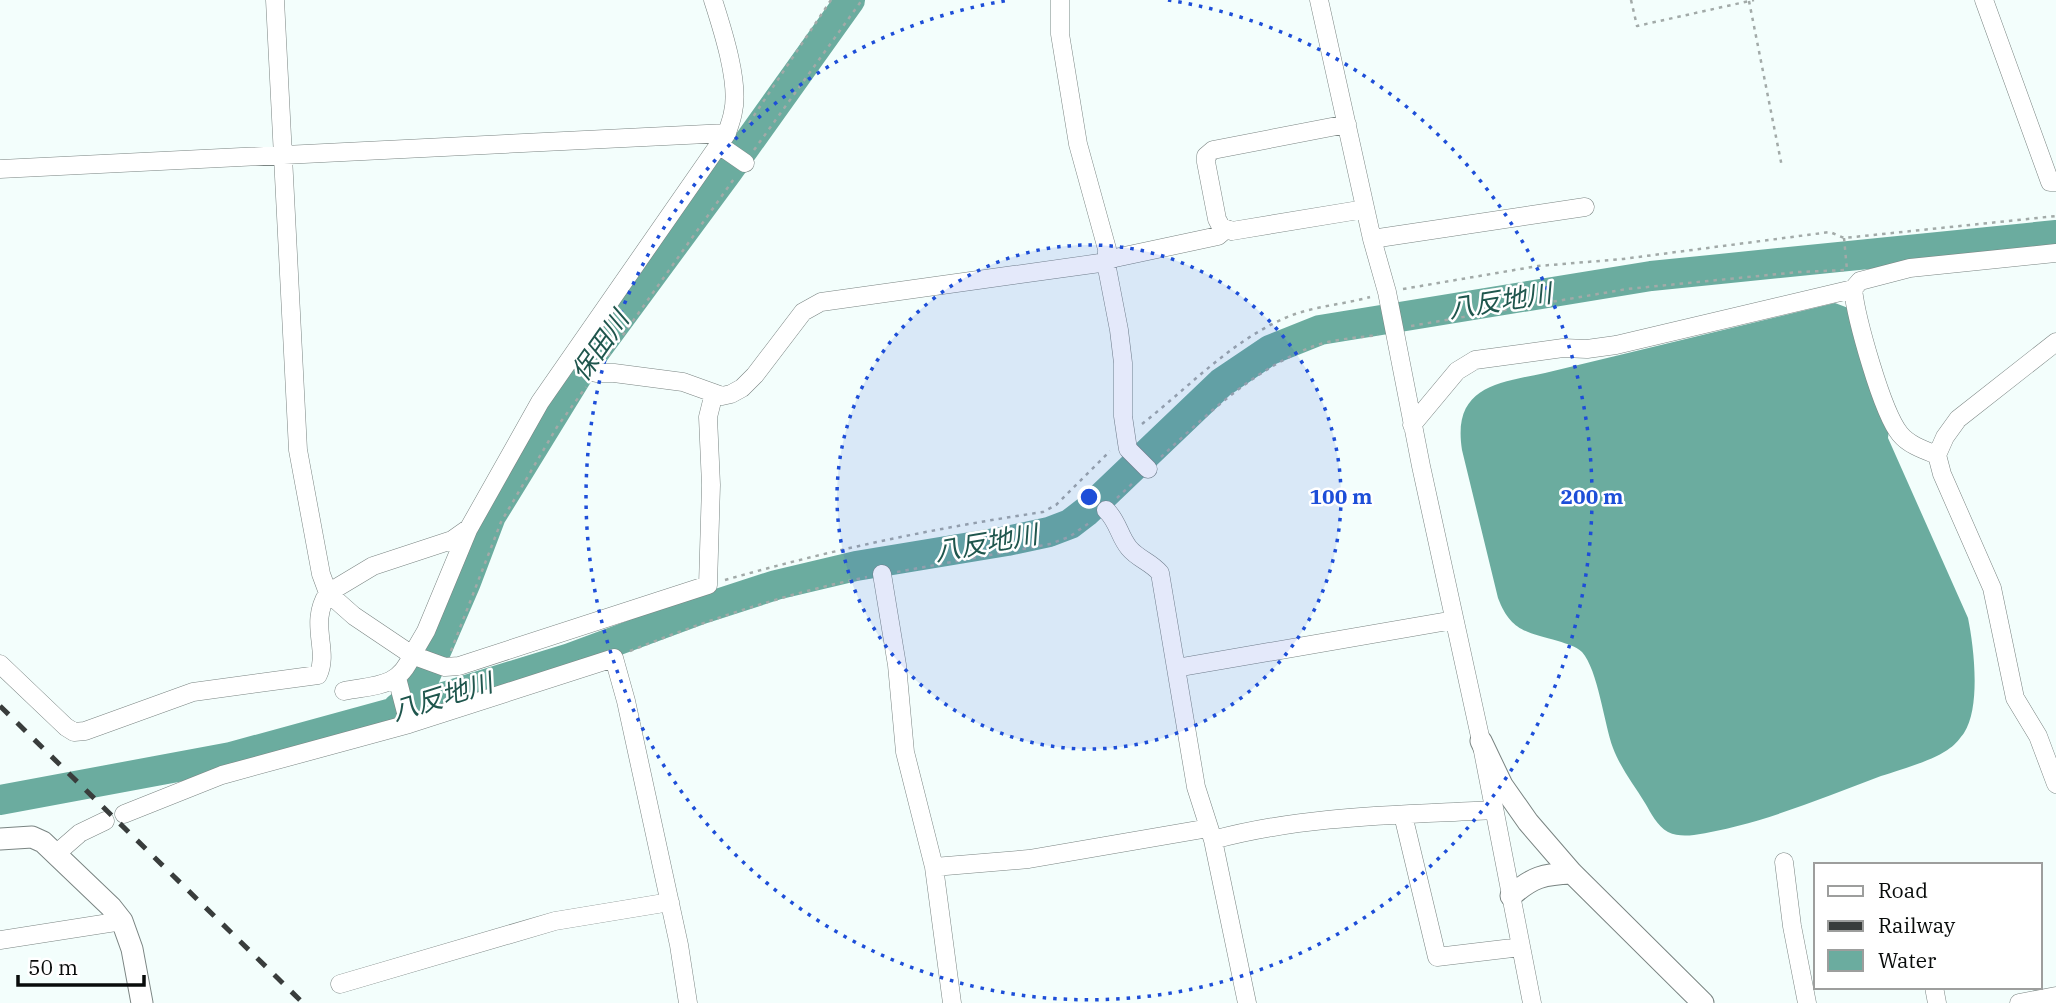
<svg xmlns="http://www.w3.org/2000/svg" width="2056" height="1003" font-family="'IBM Plex Serif','Noto Sans JP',serif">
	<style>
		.water { fill: #6bac9f }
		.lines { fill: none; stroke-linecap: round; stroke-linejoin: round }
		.river { stroke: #6bac9f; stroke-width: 30 }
		.minor-casing { stroke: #7a8482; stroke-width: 19 }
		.tertiary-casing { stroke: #7a8482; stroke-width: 23 }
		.path { stroke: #a2aaa8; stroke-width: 2.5; stroke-dasharray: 3.5 5; stroke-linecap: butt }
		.minor { stroke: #fff; stroke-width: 18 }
		.tertiary { stroke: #fff; stroke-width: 21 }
		.rail { stroke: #393d3c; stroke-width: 5; stroke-dasharray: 12 12; stroke-linecap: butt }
		.ring { fill: none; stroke: #1d4ed8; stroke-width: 3.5; stroke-dasharray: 3.5 7 }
		.labels { text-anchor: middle; stroke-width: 5; stroke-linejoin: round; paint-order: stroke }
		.water-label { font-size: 26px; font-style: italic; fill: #1f564d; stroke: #fff }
		.centre { fill: #1d4ed8; stroke: #fff; stroke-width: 3.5 }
		.ring-label { font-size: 21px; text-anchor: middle; font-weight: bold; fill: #1d4ed8; stroke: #fff; stroke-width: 5; stroke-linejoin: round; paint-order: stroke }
	</style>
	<rect width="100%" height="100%" fill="#f3fefc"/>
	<!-- water -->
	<path class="water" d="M1835,303l16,6 38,120 -1,9 80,180c6,29 13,89 -4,115 -3,4 -9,12 -14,15 -15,12 -50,22 -69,28 -61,23 -122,49 -187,59 -9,1 -18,1 -26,-3 -11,-6 -17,-19 -23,-29 -11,-18 -25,-36 -32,-55 -9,-25 -15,-78 -31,-96 -6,-6 -15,-8 -24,-11 -31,-9 -47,-9 -60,-43l-36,-148c-10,-63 35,-67 83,-77z"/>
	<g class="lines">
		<!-- river -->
		<path class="river" d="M398,708l20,-15 48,-111 25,-66 88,-143 149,-202 122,-171
			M0,800l231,-43 161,-44 178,-55 132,-49 74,-24 80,-19 151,-25 42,-9 21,-8 17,-13 134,-128 49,-33 50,-20 331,-54 405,-41"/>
		<defs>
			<path id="minor" d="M275,0l23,450 23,124 7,19 45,-27 79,-26 17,-12 71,-126 187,-269
				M1060,0v34l18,110 29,105v19l12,62 4,33v53l4,27 1,6 20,20
				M1319,0l53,239 15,53 34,174 60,275 51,262
				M1984,0l66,182h6
				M1347,124l-134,26 -7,6v6l11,57 4,8 11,4 133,-22
				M719,145l26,18
				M0,169l727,-36c2,-7 5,-14 6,-21 7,-29 -11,-84 -20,-112
				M1372,239l213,-32
				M2056,342l-98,77 -13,18 -8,18 5,19 50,114 23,110 23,38 18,48
				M572,356l24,17h18l69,9 39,14 9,-2 11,-6 13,-13 48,-63 18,-10 279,-39 15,-5 103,-22 7,-6
				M1412,425l45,-54 18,-11 88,-12 24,1 29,-4 237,-56
				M1937,455c-13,-5 -28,-10 -37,-21 -18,-22 -44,-116 -47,-145l7,-8 50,-13 146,-15
				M1106,510c12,11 13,26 23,38 9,11 22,14 31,25l36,214 17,53 34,163
				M882,574l15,91 8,87 29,115 18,136
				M0,664l66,63 8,5 11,-1 108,-39 125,-17c12,-25 -10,-51 10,-82l26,23 58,39 14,-24 42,-101
				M1176,668l278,-48
				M397,678l12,46
				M344,691c31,-6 55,-3 68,-36l33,12 14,-1 249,-81 3,-100 -3,-68 6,-24
				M124,814l98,-39 187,-51 205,-66 12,43 53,244 9,58
				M1403,815l34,142 84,-10
				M1213,840c92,-25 187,-25 281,-30
				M57,853l23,-20 25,-12
				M1784,862l8,64 15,77
				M934,867l95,-8 180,-31
				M0,940l122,-19
				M340,984l215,-63 115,-19
				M1934,987l3,16
				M2019,1003l37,-7"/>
			<path id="tertiary" d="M1481,741l21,44 26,37 44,51 131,130
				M0,839l32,-2 11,5 68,65 11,14 10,28 10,54
				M1511,896c21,-19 33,-22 61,-23"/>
		</defs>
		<!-- minor casing -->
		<use href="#minor" class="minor-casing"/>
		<!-- tertiary casing -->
		<use href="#tertiary" class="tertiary-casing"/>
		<!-- path -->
		<path class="path" d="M1631,0l6,26 117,-26
			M1749,1l33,166
			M749,123l82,-123
			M754,150l108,-150
			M1844,238l3,32
			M1403,289l135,-23 85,-7 207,-27 14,6 212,-22
			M1411,326l216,-37 172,-17 46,-2
			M608,356l128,-180
			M1142,424c47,-37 88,-82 143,-106 27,-12 57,-13 85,-21
			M1161,457c44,-41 91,-86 148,-109 21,-9 47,-10 69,-13
			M1117,498l18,-17
			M897,572l153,-28 19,-7 23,-16
			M725,580c105,-30 210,-52 318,-68l13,-7 54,-54
			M451,651l50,-129 56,-95 29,-40
			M630,651c77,-31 154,-57 237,-74"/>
		<!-- minor -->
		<use href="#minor" class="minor"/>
		<!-- tertiary -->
		<use href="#tertiary" class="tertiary"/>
		<!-- rail -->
		<path class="rail" d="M0,706l303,297"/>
	</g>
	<!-- distance rings -->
	<circle cx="1089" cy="497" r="252" fill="#1d4ed8" fill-opacity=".12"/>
	<g class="ring">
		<circle cx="1089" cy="497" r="252"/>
		<path d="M1168 0A503 503 0 1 1 1010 0"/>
	</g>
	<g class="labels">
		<!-- water labels -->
		<g class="water-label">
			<text transform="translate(1500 301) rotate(-9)" y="9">八反地川</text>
			<text transform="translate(600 346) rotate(-55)" y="9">保田川</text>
			<text transform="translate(986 543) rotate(-10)" y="9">八反地川</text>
			<text transform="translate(442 697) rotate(-17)" y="9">八反地川</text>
		</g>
	</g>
	<circle cx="1089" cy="497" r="10" class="centre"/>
	<g class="ring-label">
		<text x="1341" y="504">100 m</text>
		<text x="1592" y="504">200 m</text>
	</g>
	<!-- legend -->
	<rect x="1814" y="863" width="228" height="126" fill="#ffffff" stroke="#9d9e9d" stroke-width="2"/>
	<rect x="1828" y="886" width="35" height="10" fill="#ffffff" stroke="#9d9e9d" stroke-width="2"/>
	<text x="1878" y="898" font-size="21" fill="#090c0b">Road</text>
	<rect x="1828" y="921" width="35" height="10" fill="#393d3c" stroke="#9d9e9d" stroke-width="2"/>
	<text x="1878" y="933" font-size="21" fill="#090c0b">Railway</text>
	<rect x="1828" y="950" width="35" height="21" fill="#6bac9f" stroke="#9d9e9d" stroke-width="2"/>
	<text x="1878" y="968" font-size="21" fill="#090c0b">Water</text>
	<!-- scale -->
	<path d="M18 975v10h126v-10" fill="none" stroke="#090c0b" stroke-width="3.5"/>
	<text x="28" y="975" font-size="21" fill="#090c0b" stroke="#ffffff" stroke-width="5" paint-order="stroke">50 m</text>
</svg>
